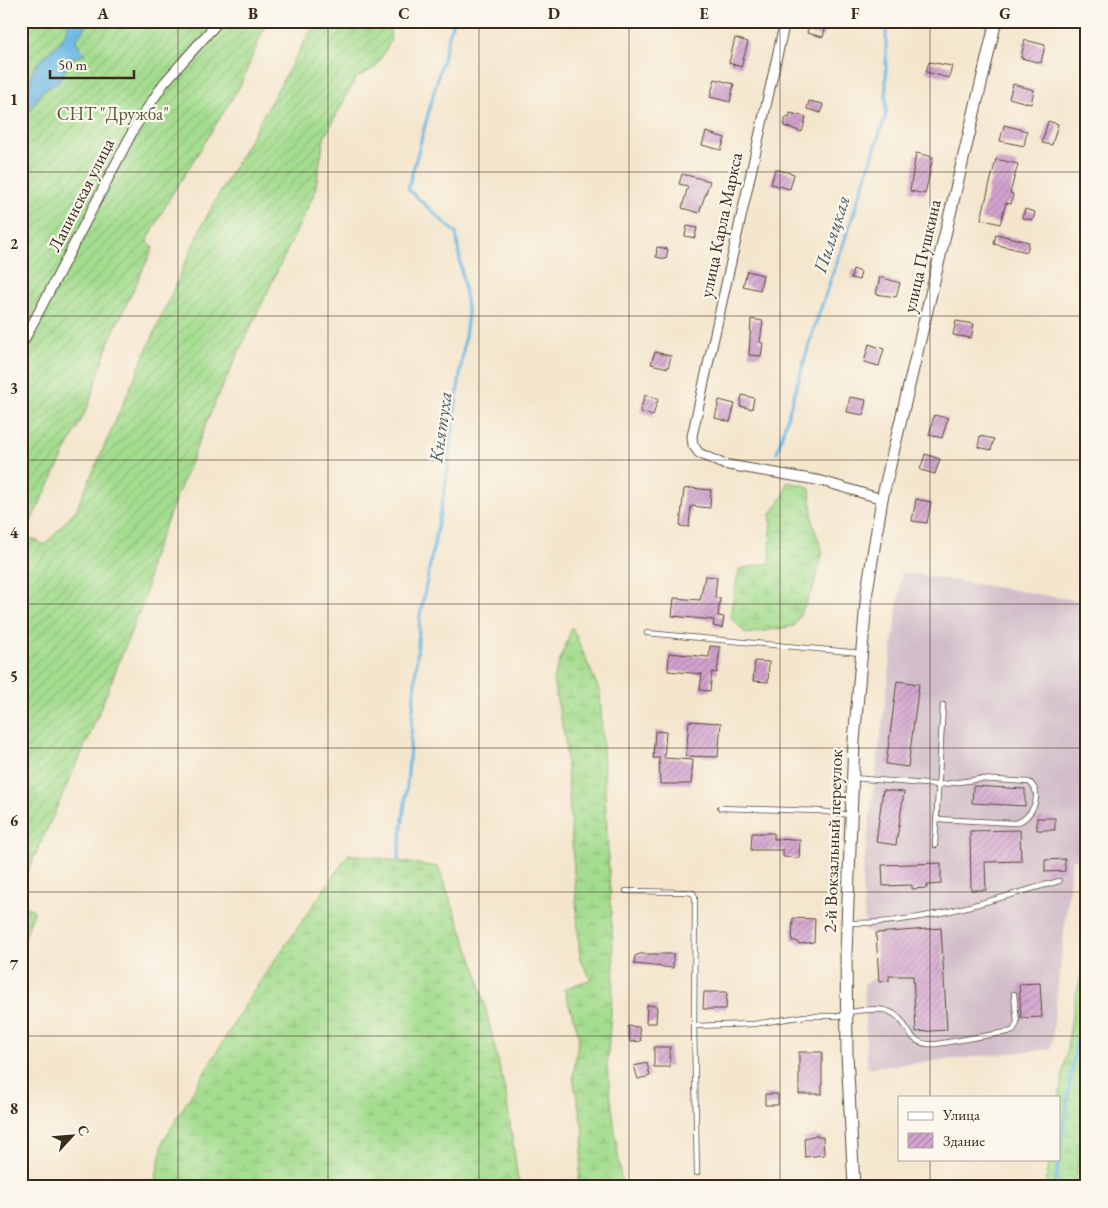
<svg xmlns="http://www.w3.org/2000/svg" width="1108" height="1208" font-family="'EB Garamond',serif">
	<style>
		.industrial { fill: #d1bdc9 }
		.wetland { fill: url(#wetland-marsh); stroke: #708456 }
		.garden { fill: url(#garden-furrows); stroke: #708456 }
		.water { fill: #6ab8e4; stroke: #527181 }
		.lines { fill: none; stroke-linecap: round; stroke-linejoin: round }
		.stream { stroke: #6ab8e4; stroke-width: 3 }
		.building { fill: url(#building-hatch) }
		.service-casing { stroke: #574638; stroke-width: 6 }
		.minor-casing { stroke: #574638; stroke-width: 11 }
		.tertiary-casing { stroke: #574638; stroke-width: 13 }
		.service { stroke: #fff; stroke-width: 4.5 }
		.minor { stroke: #fff; stroke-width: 9 }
		.tertiary { stroke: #fff; stroke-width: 11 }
		.grid { fill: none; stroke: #3b2a1e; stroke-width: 1; stroke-opacity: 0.55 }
		.labels { text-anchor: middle; stroke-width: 4.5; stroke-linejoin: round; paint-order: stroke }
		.park-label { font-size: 18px; fill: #55573a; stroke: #fbf7ec }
		.street-label { font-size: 18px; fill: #3b2a1e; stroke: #fbf7ec }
		.water-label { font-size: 19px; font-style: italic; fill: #4b5c63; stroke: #fbf7ec }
		.neatline { fill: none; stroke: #3b2a1e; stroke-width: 2 }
		.grid-label { font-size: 16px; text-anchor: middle; font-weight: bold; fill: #3b2a1e }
	</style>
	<defs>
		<pattern id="wetland-marsh" width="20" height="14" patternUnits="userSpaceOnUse" patternTransform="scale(1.25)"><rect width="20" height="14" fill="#a4dd8f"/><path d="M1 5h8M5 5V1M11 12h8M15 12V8" fill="none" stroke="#8ebe7b"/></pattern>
		<pattern id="garden-furrows" width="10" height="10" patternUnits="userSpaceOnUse" patternTransform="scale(1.25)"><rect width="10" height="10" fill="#a4dd8f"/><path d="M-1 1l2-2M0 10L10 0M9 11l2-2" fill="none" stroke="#8ebe7b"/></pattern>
		<pattern id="building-hatch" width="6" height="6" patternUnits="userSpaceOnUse" patternTransform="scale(1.25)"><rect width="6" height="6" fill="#d3a3cf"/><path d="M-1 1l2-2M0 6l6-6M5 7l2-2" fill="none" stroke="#ac85a7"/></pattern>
	</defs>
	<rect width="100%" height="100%" fill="#fbf7ec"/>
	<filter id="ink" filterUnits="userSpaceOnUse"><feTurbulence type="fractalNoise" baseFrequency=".02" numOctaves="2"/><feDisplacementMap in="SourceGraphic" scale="10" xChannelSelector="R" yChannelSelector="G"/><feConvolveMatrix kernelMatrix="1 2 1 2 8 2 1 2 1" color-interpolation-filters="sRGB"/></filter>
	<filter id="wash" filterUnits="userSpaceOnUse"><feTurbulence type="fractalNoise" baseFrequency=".0096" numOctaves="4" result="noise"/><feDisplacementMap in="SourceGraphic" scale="20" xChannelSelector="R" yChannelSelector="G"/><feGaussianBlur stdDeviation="1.12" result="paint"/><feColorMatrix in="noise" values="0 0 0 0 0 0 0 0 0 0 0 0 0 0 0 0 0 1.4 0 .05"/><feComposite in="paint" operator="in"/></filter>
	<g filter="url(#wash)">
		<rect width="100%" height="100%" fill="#f4e6cd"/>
		<!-- industrial -->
		<path class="industrial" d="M902,572l185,30v180l-10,77h-5l-21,190 -184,19 -3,-84 13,-7 -1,-43 -11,-2 -3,-53z"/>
		<!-- wetland -->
		<path class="wetland" d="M787,482l17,3 6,4 3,36 10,27 -10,37 -19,37 -48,8 -16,-18 9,-47 31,-6 1,-49 14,-21z
			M572,627l28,65 14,278 -7,97 15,120h-44l6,-52 -11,-58 6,-42 -15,-46 27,-10 -11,-20 -15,-220 -12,-59z
			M349,854l89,13 39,105 29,123 13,92h-365l9,-45 89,-149z
			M1087,951v154l-12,82h-30l5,-28h9v-61l16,-99z"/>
		<!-- garden -->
		<path class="garden" d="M21,21h243l2,2 -26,63 -72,115 -21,40 6,7 -44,93 -20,63 -65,131 21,10 31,-35 127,-287 113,-202h73l2,19 -16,28 -19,10 -32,60 -9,54 -100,210 -64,158 -6,37 -56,140 -68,149z
			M21,905l13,5 -10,32 -3,-1z"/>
		<!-- water -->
		<path class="water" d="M68,21h21l-13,20 9,13 -10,3 -5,4 -12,22 -16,8 -21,35v-29l10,-13c-3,-28 38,-34 37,-63z"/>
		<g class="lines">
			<!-- stream -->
			<path class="stream" d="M777,452l37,-124 38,-109 34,-105v-93
				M398,861l9,-75 13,-170 25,-128 23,-174 -12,-81 -48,-44 45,-168
				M1055,1187l21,-144 11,-47"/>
		</g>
		<g id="blocks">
			<!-- building -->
			<path class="building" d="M810,21h17l-4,16 -16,-4z
				M735,38l13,4 -7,25 -12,-4z
				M1025,40l20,5 -4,18 -20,-5z
				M929,62l23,4 -3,12 -23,-6z
				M715,79l19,5 -4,18 -20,-5z
				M1013,84l21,6 -3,14 -22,-6z
				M809,101l14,3 -2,9 -14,-4z
				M790,113l16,4 -4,15 -18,-6 2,-9 3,1z
				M1048,121l10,3 -6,21 -10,-2z
				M1004,125l23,6 -3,15 -24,-5z
				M706,132l19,6 -4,12 -19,-5z
				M916,153l17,4 -8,37 -15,-3z
				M996,159l22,5 -8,29 3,1 -2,10 -5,-1 -6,21 -19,-5z
				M775,169l19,5 -4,15 -19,-5z
				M682,174l28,7 -11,32 -17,-5 6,-22 -9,-2z
				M1025,209l10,3 -2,8 -11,-2z
				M687,226l10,2 -2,10 -10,-2z
				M996,234l33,8 -2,10 -33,-8z
				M657,247l11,2 -2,10 -10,-2z
				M853,269l8,3 -2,8 -8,-2z
				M747,271l16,4 -3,15 -17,-4z
				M880,277l20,6 -4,14 -20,-3z
				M751,319l12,2 -3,21 3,1 -2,13 -12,-1z
				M956,321l18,3 -3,14 -18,-3z
				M869,344l15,5 -5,17 -15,-4z
				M655,352l16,4 -3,12 -17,-4z
				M645,395l13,4 -5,17 -13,-4z
				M742,395l12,3 -2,11 -12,-3z
				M850,397l16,3 -3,15 -16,-3z
				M719,400l16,4 -5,18 -15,-4z
				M934,415l14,3 -6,20 -13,-3z
				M980,436l14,3 -3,11 -13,-3z
				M925,454l15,5 -5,15 -15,-4z
				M692,488l19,2 -1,18 -19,-2 -2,21 -9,-1 4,-37z
				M916,499l15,3 -4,21 -15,-2z
				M705,576l12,1 -2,21h5l-2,18 6,1 -2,11 -9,-2 1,-6 -42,-4 2,-18 26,2z
				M710,646l10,1 -3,26 -5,-1 -2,19 -10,-1 2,-16 -34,-3 1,-18 40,4z
				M755,661l14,1 -1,20 -15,-1z
				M897,681l22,3 -11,83 -22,-3z
				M689,721l32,2 -3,34 -32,-1z
				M655,731l11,1 -2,26 29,2 -2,24h-31l-1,-26h-6z
				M973,786l52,3v17l-53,-3z
				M883,790l21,2 -8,53 -20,-3z
				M1037,818h18v12h-18z
				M1020,830l1,31 -36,1 1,28h-15l-1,-59z
				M752,833h22v6l26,1 -1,18 -16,-1v-7h-32z
				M1065,859v12l-20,1v-12z
				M941,863v21l-14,1v3l-15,1v-4l-29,1 -1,-21z
				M793,918l22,1 -1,23 -15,2 -2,-3h-5z
				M941,928l6,102 -31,2 -3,-56h-24v5l-10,1 -3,-49z
				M640,954h33v14l-39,-4 1,-8z
				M1040,983l2,34 -21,1 -2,-34z
				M704,992h23l-1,17h-23z
				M647,1005l10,1 -1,17h-10z
				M628,1026l11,1 2,14 -11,1z
				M654,1047h16v20h-16z
				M799,1052h23v42h-23z
				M647,1063l3,13 -12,3 -4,-13z
				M765,1094h13v11h-13z
				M817,1135v2h6l1,18 -19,2 -1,-19z"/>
		</g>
	</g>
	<g filter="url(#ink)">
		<use href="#blocks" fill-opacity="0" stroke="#574638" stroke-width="1"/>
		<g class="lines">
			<defs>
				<path id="service" d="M647,633l214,20
					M853,778l85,7 42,-6 49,3c16,12 2,38 -14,41l-79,-4
					M720,808l99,3 31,4
					M935,845l8,-140
					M626,891l61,1 6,1 2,4 -1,129 3,147
					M848,923c71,2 143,-23 211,-42
					M848,1012c12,-1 28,-5 40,-1 24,9 15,36 49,33l76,-13 4,-8 -3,-29
					M694,1026l60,-2 51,-8h42"/>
				<path id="minor" d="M785,21l-93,415 1,9 6,8 24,11 99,17 60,18
					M21,346l114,-219 29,-44 55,-62"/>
				<path id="tertiary" d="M854,1187l-7,-133 -1,-100 8,-213 13,-150 15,-92 114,-478"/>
			</defs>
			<!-- service casing -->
			<use href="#service" class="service-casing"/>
			<!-- minor casing -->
			<use href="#minor" class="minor-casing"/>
			<!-- tertiary casing -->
			<use href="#tertiary" class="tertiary-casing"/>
			<!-- service -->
			<use href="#service" class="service"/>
			<!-- minor -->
			<use href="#minor" class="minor"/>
			<!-- tertiary -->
			<use href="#tertiary" class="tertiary"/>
		</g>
	</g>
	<!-- grid -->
	<path class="grid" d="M178,21v1166M328,21v1166M479,21v1166M629,21v1166M780,21v1166M930,21v1076M21,172h1066M21,316h1066M21,460h1066M21,604h1066M21,748h1066M21,892h1066M21,1036h1066M930,1159v28"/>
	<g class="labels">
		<!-- park labels -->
		<g class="park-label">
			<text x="113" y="120">СНТ "Дружба"</text>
		</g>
		<!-- street labels -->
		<g class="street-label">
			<text transform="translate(81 195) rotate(-63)" y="6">Лапинская улица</text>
			<text transform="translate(721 225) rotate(-78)" y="6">улица Карла Маркса</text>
			<text transform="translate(922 256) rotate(-77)" y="6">улица Пушкина</text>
			<text transform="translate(833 841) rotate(-88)" y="6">2-й Вокзальный переулок</text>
		</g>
		<!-- water labels -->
		<g class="water-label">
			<text transform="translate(831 234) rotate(-72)" y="7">Пиляцкая</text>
			<text transform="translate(440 427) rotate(-82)" y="7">Княтуха</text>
		</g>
	</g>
	<!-- margin -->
	<rect width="1108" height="1208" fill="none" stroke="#fbf7ec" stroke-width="55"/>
	<!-- legend -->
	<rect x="898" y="1096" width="162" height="65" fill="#fbf7ec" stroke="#aea59a"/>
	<rect x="908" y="1112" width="25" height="8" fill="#ffffff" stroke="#aea59a"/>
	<text x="943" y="1120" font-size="15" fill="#3b2a1e">Улица</text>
	<rect x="908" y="1133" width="25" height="15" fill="url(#building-hatch)" stroke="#aea59a"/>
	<text x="943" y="1146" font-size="15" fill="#3b2a1e">Здание</text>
	<!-- north arrow -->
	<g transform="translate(72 1136) rotate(64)" stroke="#fbf7ec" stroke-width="4" paint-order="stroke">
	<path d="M0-4L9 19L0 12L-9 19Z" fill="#3b2a1e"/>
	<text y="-8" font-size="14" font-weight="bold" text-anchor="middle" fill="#3b2a1e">С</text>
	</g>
	<!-- scale -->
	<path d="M50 70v8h84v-8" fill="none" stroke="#3b2a1e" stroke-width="2.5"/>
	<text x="58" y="70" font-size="15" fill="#3b2a1e" stroke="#fbf7ec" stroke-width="4" paint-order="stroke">50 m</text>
	<rect x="28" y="28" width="1052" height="1152" class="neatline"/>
	<g class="grid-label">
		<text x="103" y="19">A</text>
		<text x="253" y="19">B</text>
		<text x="404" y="19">C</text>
		<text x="554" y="19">D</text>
		<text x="704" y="19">E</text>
		<text x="855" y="19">F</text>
		<text x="1005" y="19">G</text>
		<text x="14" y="105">1</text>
		<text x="14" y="249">2</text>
		<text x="14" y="394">3</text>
		<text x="14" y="538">4</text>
		<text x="14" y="682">5</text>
		<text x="14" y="826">6</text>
		<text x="14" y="970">7</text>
		<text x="14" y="1114">8</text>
	</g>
</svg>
